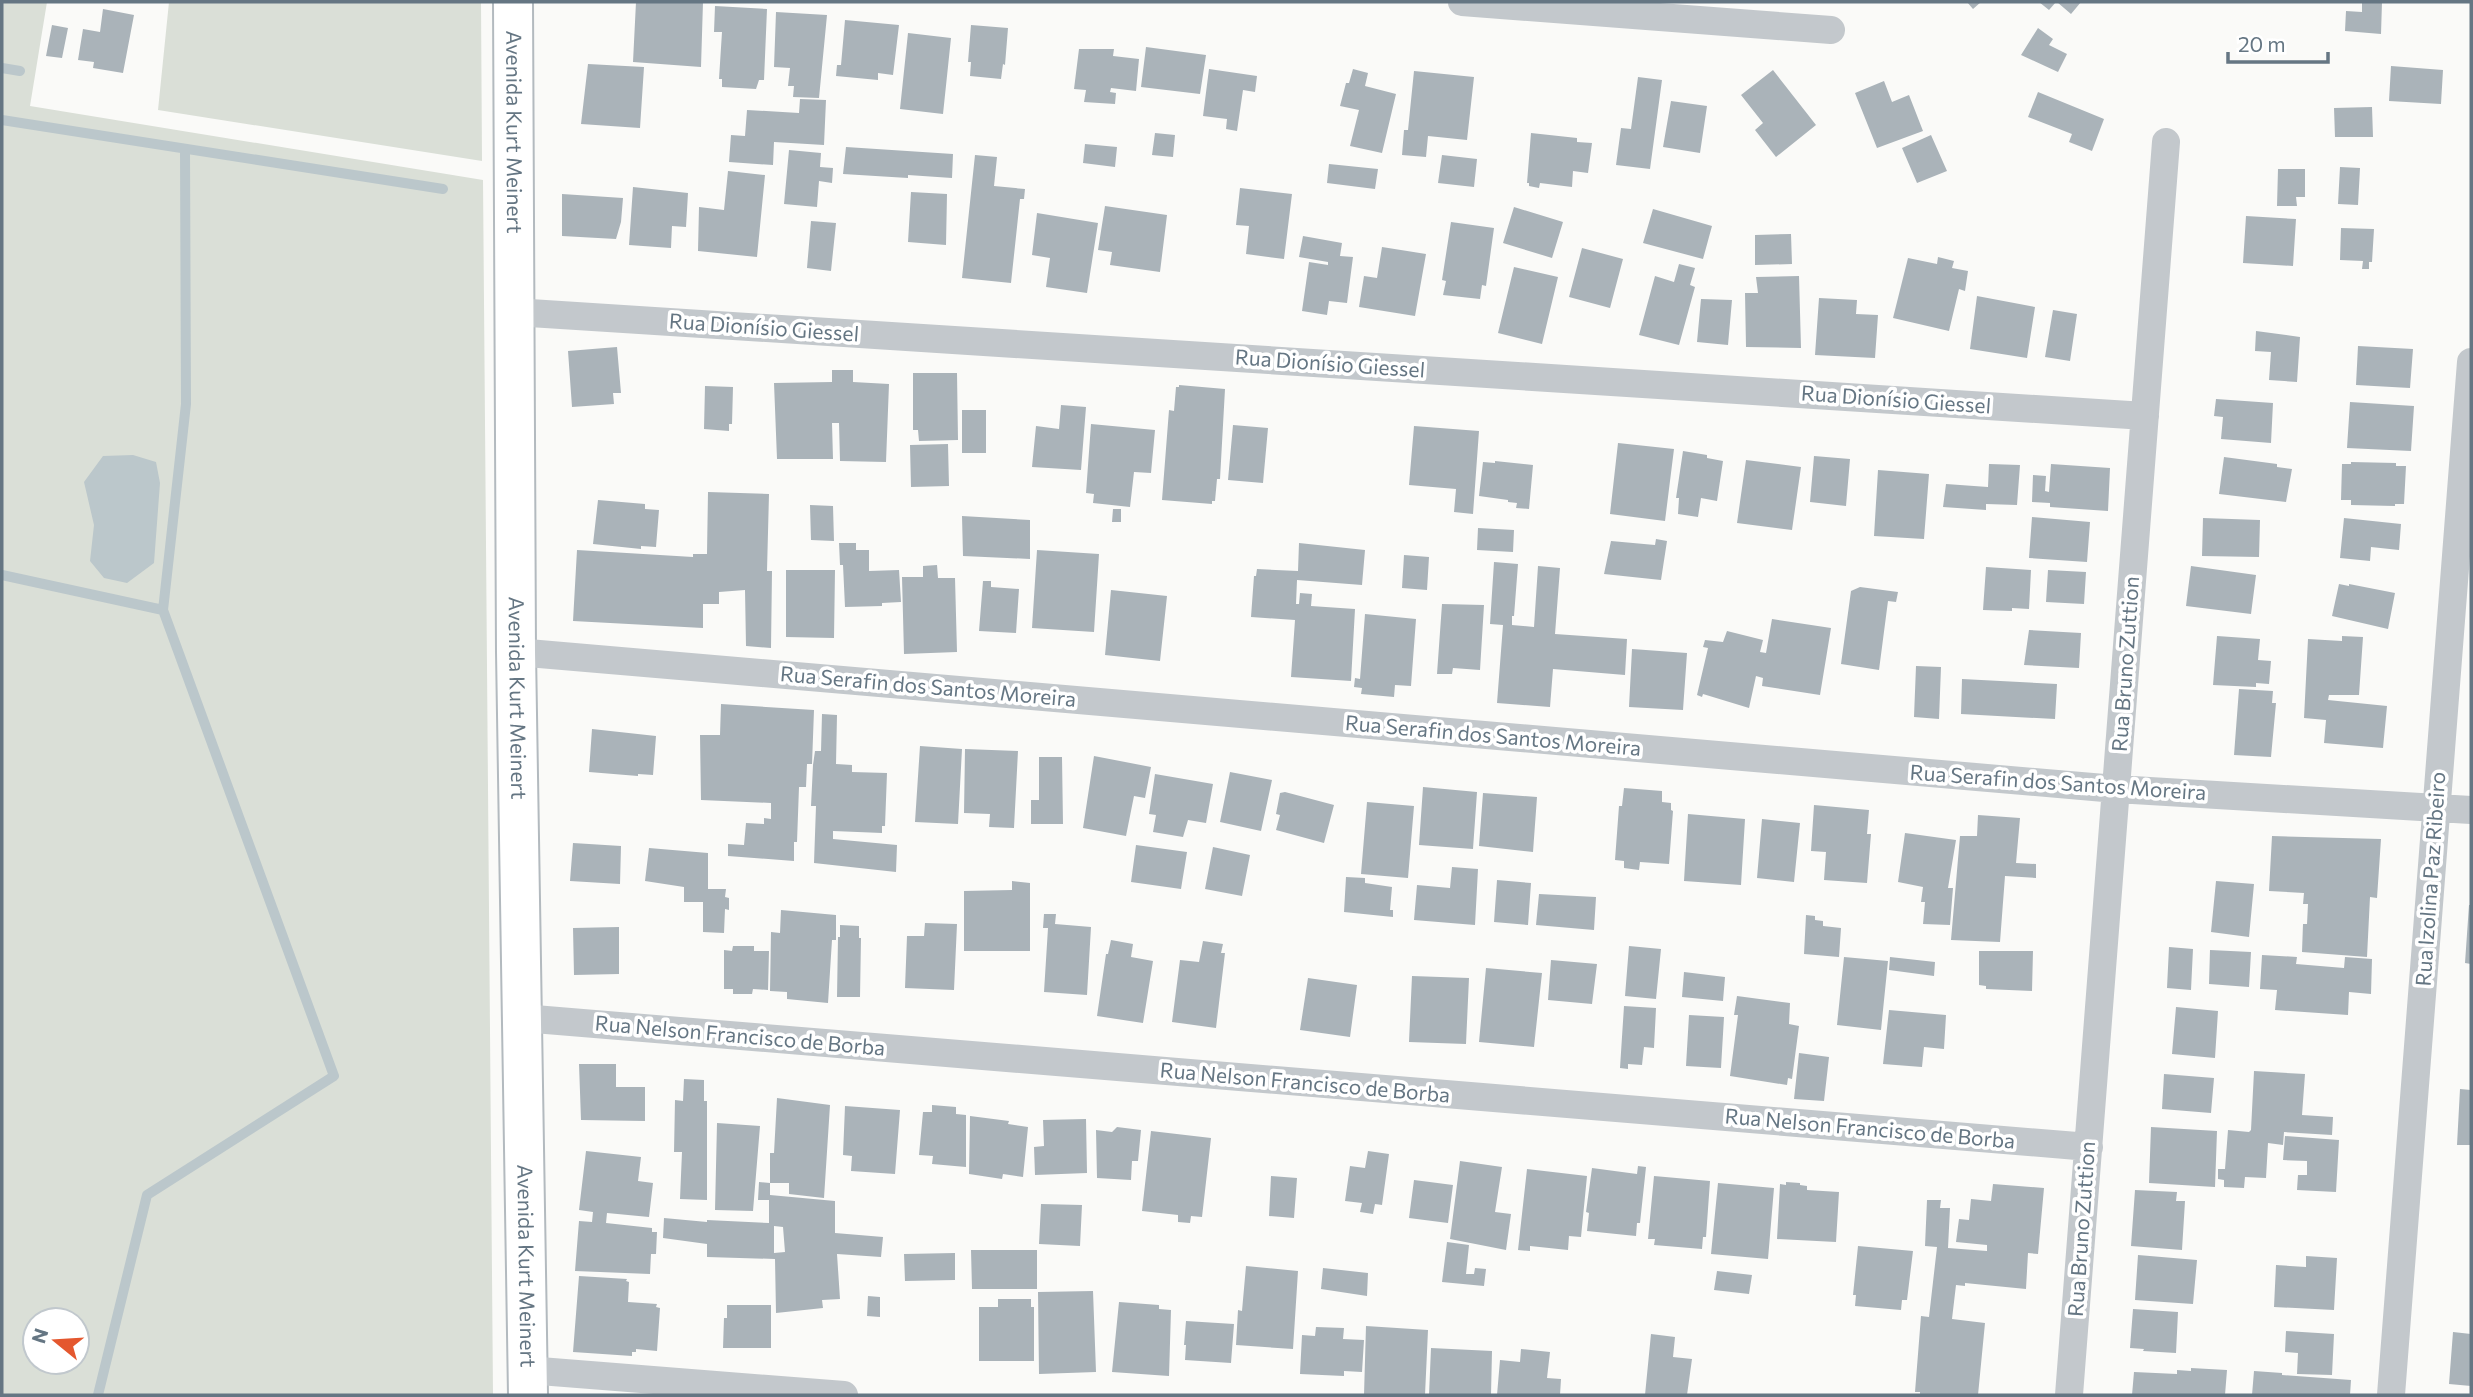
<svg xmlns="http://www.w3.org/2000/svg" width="2473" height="1397" font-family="Commissioner,sans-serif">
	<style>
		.green { fill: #dadfd7; fill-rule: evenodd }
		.water { fill: #bbc7cb }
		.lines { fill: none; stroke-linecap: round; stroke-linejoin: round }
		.stream { stroke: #bbc7cb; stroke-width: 10 }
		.building { fill: #aab3b9; fill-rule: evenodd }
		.secondary-casing { stroke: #b3babf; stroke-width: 42 }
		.minor { stroke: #c3c8cc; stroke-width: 28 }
		.secondary { stroke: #fff; stroke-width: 38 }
		.labels { text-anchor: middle; stroke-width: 7; stroke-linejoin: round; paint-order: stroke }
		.street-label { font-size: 21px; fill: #657683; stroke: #fff }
	</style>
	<rect width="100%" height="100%" fill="#fafaf8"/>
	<!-- green -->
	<path class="green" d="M2,2h45l-17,104 453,74 10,1215h-491zM35,1320h42v42h-42z
		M169,2h312l1,159 -324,-51z"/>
	<!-- water -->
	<path class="water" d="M133,455l23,7 4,21 -6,80 -27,20 -23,-5 -14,-17 4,-36 -10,-43 19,-26z"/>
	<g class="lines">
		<!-- stream -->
		<path class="stream" d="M2,68l18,3
			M2,120l441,69
			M2,575l161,35
			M98,1395l49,-200 187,-119 -171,-466 23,-206 -1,-255"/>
	</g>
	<!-- building -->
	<path class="building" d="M636,2h67l-2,65 -68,-5z
		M1967,2h14l-8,7z
		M2039,2h17l-7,8z
		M2057,2h24l-10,12z
		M2362,2h20l-1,32 -36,-3 1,-20 16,1z
		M715,6l52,3 -3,71h-5l-3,9 -34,-2v-8h-3l3,-47h-8z
		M103,9l31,6 -11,58 -30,-5 1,-6 -16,-2 5,-31 17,3z
		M776,12l51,3 -8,83 -26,-1 1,-11h-6l2,-18 -16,-1z
		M845,20l54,5 -6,50 -15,-2v7l-42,-4 1,-11h4z
		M52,25l16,3 -6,30 -16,-2z
		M971,25l37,3 -3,37 -2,-1 -2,15 -31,-3 1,-14h-3z
		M2038,28l15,11 -4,6 18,9 -9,18 -37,-17z
		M908,33l43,5 -8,76 -43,-5z
		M1146,47l60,8 -6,39 -59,-7z
		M1079,49h35l-1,7 26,3 -3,32 -25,-3 -1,4 6,1 -1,11 -31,-2 2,-12 -12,-1z
		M588,64l56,3 -4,61 -59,-4z
		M2391,66l52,4 -2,34 -52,-3z
		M1209,69l48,7 -2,16 -12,-2 -6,41 -11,-2 1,-10 -24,-3z
		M1353,69l15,4 -3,13 31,8 -14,59 -32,-7 9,-36 -19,-4 6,-23h3z
		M1773,70l43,55 -40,32 -21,-27 8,-7 -22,-28z
		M1414,71l60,6 -7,63 -39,-4 -2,21 -24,-2 2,-25h4z
		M1638,77l24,3 -12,89 -34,-4 5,-37 10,1z
		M1884,81l8,21 17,-7 14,36 -46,17 -22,-55z
		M2038,92l66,27 -12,32 -23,-9 3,-8 -44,-17z
		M800,99l26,1 -2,45 -50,-3 -1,23 -44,-3 2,-27 14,1 2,-26 52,3z
		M1671,101l36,5 -7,47 -37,-6z
		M2372,107l1,30h-38l-1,-29z
		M1155,133l20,2 -2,22 -21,-2z
		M1531,133l46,5v4l15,1 -4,30 -15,-2 -1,16 -32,-4 -1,5 -10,-2v-3h-2z
		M1931,135l16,36 -30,12 -15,-35z
		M1085,144l32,3 -2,20 -32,-4z
		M846,147l107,7 -1,24 -44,-3v3l-65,-4z
		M789,150l32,3 -1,14 13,1 -1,15 -13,-2 -2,26 -33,-3z
		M975,155l22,2 -3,29 31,3 -1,10h-4l-9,84 -49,-5z
		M1442,155l35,4 -3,28 -36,-4z
		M1329,164l49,5 -3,20 -48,-6z
		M2340,167l20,1 -2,37 -20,-1z
		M2278,169h27v28h-9l1,9h-20z
		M728,171l37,4 -8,82 -59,-6 1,-44 25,3z
		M633,187l55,6 -2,34 -14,-1 -1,22 -42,-3z
		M1240,188l52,6 -8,65 -38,-5 3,-28 -13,-1z
		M911,192l36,2 -1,51 -38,-3z
		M562,194l61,4 -2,24 -5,17 -54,-3z
		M1105,206l62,9 -7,57 -50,-7 2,-13 -14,-2z
		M1514,207l49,15 -11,36 -49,-15z
		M1653,209l59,17 -9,33 -60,-16z
		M1037,213l61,10 -11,70 -41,-6 4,-29 -18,-3z
		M2246,216l50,3 -3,47 -50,-3z
		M811,221l25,2 -5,48 -24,-3z
		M1451,222l43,6 -8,58 -4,-1 -2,14 -37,-4 3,-14 -4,-1z
		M2341,228l33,1 -2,33h-3v7h-7l1,-8 -23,-1z
		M1791,234l1,30 -37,1v-30z
		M1303,236l39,7 -2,13 13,1 -6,46 -18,-2 -2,14 -25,-4 7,-49 19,3v-3l-29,-5z
		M1382,247l44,7 -11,62 -56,-9 5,-31 13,2z
		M1582,248l41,11 -13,49 -41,-11z
		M1938,257l16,4 -2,7 16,3 -3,20 -6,-2 -10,42 -56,-13 15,-60 29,6z
		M1679,264l16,4 -5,17 5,2 -16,58 -40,-10 16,-59 19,6z
		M1514,267l44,10 -16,67 -44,-11z
		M1799,276l2,72 -55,-1 -1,-54h13l-2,-16z
		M1977,296l58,11 -8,51 -57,-9z
		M1819,298l38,2 -1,14 22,1 -3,43 -60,-3z
		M1701,299l31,1 -4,45 -31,-3z
		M2053,310l24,4 -7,47 -25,-4z
		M2256,331l44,6 -3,45 -28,-2 2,-28 -16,-1z
		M2358,346l55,3 -3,39 -54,-3z
		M617,347l4,46h-8l1,11 -42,3 -4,-56z
		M832,370h21v12l36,2 -3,78 -46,-1 -1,-38h-7l1,36h-56l-3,-76 58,-1z
		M913,373h44l1,67 -39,1 -1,-11h-5z
		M1179,385l46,4 -5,90h-3l-2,22h-3v3l-50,-4 7,-90 5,1 2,-24h3z
		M705,386l28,1 -1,37h-3v7l-25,-2z
		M2216,399l57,4 -2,40 -50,-4 2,-22 -9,-1z
		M2350,402l64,4 -3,45 -64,-3z
		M1061,405l25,2 -5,63 -49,-3 4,-41 23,3z
		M962,410h24v43h-24z
		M1091,424l64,6 -4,43 -17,-1 -4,35 -37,-4 1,-9 -8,-1z
		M1233,425l35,3 -5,55 -35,-3z
		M1414,426l65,5 -6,83 -19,-2 2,-23 -47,-4z
		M1618,443l56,6 -9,72 -55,-7z
		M948,444l1,42 -38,1 -1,-42z
		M1683,451l24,4v3l16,3 -6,40 -16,-3 -3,19 -20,-3 1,-16h-3z
		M1814,456l36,3 -4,47 -36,-4z
		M2224,457l53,7v3l15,2 -6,33 -67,-8z
		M1746,460l55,7 -9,63 -55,-7z
		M1495,461l38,4 -4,44 -13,-1 1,-5 -9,-1v-2l-29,-4 4,-34 12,1z
		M2351,462l45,1v3h10l-2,38h-9v2l-44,-1v-5h-10l1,-36h9z
		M1989,464l31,1 -3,40 -31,-1v6l-43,-3 3,-23 42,3z
		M2051,464l59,4 -2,43 -58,-4v-4l-18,-1 1,-27 13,1 -1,15 4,1z
		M1878,470l51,4 -5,65 -50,-3z
		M708,492l61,2 -2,77h5l-1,77 -25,-2 -1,-56 -26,2v12h-16v24l-130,-7 4,-71 116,7v-3h14z
		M598,500l47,4v5l14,1 -3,37 -15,-1v3l-48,-5z
		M810,505l23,1 1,35 -23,-1z
		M1113,509h8v13h-9z
		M962,516l68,4v39l-67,-3z
		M2032,517l58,5 -3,40 -58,-4z
		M2203,518l57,2 -1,37 -57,-1z
		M2344,518l57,6 -2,26 -28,-3 -1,14 -30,-3z
		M1478,528l36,2 -1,22 -36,-2z
		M1656,539l11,2 -6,39 -57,-6 7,-33 44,4z
		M839,543h17v7h13v21l30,-1 2,32 -19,1v3l-37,1 -2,-42h-3z
		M1299,543l66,7 -3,35 -65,-5 -1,24h3l1,-11 12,1 -1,12 44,3 -4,72 -60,-4 4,-57 -44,-3 3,-41h2l1,-7 41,2z
		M1037,550l62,4 -5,78 -62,-4z
		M1404,555l25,2 -2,33 -25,-2z
		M1494,562l24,2 -4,52h-2v9l22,2 4,-61 22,2 -5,66 72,5 -2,36 -72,-6 -3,38 -53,-4 6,-78 -13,-1z
		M937,565l1,13h17l2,74 -53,2 -2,-77h21v-11z
		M2191,566l65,9 -5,39 -65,-8z
		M1986,567l45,3 -2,39 -17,-1v3l-29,-1z
		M786,570h49l-1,68 -48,-1z
		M2048,570l38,2 -2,32 -38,-2z
		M983,581h8v6l28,2 -3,44 -37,-2z
		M2339,584l10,2v-2l46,9 -7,36 -56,-13z
		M1860,587l38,5 -2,10 -8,-1 -9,69 -38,-6 10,-73z
		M1111,590l56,6 -7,65 -55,-6z
		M1442,604l42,1 -4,65 -27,-2 -1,6h-15z
		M1365,614l51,5 -5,67 -16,-1 -1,12 -33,-3 1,-6 -8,-1 1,-9 5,1z
		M1772,619l59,9 -11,67 -58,-9 1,-8 -7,-2 -7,32 -46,-14 -1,3 -5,-2 11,-47 -5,-1 2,-7 18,2 4,-11 36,9 -3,12 6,1z
		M2029,630l52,3 -2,35 -55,-3z
		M2217,636l43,3 -2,21 13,1 -2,23 -13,-1v4l-43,-2z
		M2342,636l21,1 -4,58h-30l-1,5 59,6 -4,42 -59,-5 2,-23 -22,-2 4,-79 34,2z
		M1632,649l55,4 -4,57 -54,-3z
		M1916,666l25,1 -2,52 -25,-2z
		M1962,679l95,5 -2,35 -94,-5z
		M2239,689l34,2 -1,12h4l-5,54 -37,-2z
		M721,704l93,6 -2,54h-5l-1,23h-7l-2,55h-3v19l-66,-5v-12l16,1 2,-22 18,1v-6l7,1v-16l-70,-3 -1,-65h20z
		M822,714l15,1 -1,49 16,1v7l35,1 -2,53h-3v7l-49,-2v8l64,6 -1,27 -82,-9 2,-57h-5l2,-41 2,-14h6z
		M592,729l64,7 -3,39 -15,-1v2l-49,-4z
		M920,746l42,3 -4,75 -43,-2z
		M965,749l53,2 -4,77 -25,-1 1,-13 -26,-1z
		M1094,756l57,11 -6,31 -11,-2 -8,40 -43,-8z
		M1039,757h23l1,67h-32v-24h8z
		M1230,772l42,8 -11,51 -41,-9z
		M1155,774l58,10 -7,39 -18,-3 -5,17 -30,-5 3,-17 -7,-1z
		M1423,787l54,5 -4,57 -54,-4z
		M1624,788l38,3v11l9,1v7l2,1 -4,53 -29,-2 -1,8 -15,-2v-7l-9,-1 4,-54h3z
		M1285,792l49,13 -10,38 -48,-13 4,-15 -4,-1 4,-21z
		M1483,793l54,4 -4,55 -54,-6z
		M1367,802l47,4 -6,72 -47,-4z
		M1814,805l55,5 -2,24h4l-4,49 -43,-3 2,-28 -15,-1z
		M1688,814l57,5 -4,66 -57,-4z
		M1978,815l42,3 -4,45 20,1v14l-31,-2 -5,66 -49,-2 9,-104h17z
		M1762,819l38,4 -6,59 -37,-4z
		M1905,833l51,7 -8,48h5l-3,37 -27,-1 2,-22h-4l2,-15 -25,-5z
		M2272,836l109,3 -4,59 -7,-1 -3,60 -65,-5 1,-28h4l1,-20h-5l1,-11 -35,-2z
		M573,843l48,3 -1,38 -50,-3z
		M1136,845l51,7 -6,37 -50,-7z
		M1213,847l37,8 -8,41 -37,-7z
		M649,848l59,5v36h18l-1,8 4,1v12l-4,-1 -1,24 -21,-1v-30h-19v-15l-39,-6z
		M1452,867l26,2 -3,56 -61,-5 3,-35 33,3z
		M1346,877l19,1v5l27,4 -2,23h3v7l-49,-5z
		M1497,880l34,3 -3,42 -34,-3z
		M1012,881l18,2v68h-66v-60l48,-1z
		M2216,881l38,3 -5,53 -38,-5z
		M1539,894l57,3 -2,33 -58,-5z
		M2469,905h2v59l-6,-1z
		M781,910l55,5v25h-4l-4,63 -41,-4v-7l-17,-1 1,-59 9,1z
		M1044,914h12l-1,10 36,3 -4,68 -43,-3 4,-64h-5z
		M1806,915l9,1v4l8,1v5l18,2 -2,29 -35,-3z
		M925,923l32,1 -3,66 -49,-2 2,-52h17z
		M840,925l19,1v12h2l-1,59h-23l1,-60h2z
		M619,927v47l-45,1 -1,-47z
		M1111,940l22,4 -2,13 22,4 -10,62 -46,-7 9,-62h2z
		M1203,941l20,3 -2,9h4l-9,75 -44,-6 8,-62 19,2z
		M733,946h21v5h15l-1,39 -15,-1 -1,5h-19v-5h-9v-39l8,1z
		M1629,946l32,3 -5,50 -31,-3z
		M2169,947l24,2 -2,41 -24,-2z
		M2210,950l41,2 -2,35 -40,-3z
		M1979,951h54l-1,40 -46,-2v-3l-7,-1z
		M2262,955l35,2 -1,7 48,4 1,-11 27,2 -1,35 -22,-2 -1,23 -73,-5 2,-20 -17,-1z
		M1844,957l44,4 -7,69 -44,-5z
		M1890,957l45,5 -1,14 -45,-6z
		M1551,960l46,4 -5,40 -44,-4z
		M1486,968l56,5 -8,74 -55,-5z
		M1684,972l41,5 -2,24 -41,-4z
		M1412,976l57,2 -3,66 -57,-2z
		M1308,978l49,7 -7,52 -50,-7z
		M1737,996l53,7 -1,21 10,2 -7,53 -4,-1 -1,7 -57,-9 8,-61h-4z
		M1624,1006l32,2 -2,40 -10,-1 -2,18 -14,-1v5l-8,-1z
		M2176,1007l42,4 -3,47 -43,-4z
		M1889,1010l57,5 -2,34 -20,-2 -2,20 -39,-3z
		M1689,1015l35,2 -3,51 -35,-2z
		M1799,1053l30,4 -5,44 -30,-2z
		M579,1064h37v23h29v34l-64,-1z
		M2254,1071l51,3 -3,41 31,2 -1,18 -48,-3 -1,13 -15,-2 -2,35 -21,-1 -1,11 -20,-1v-7l-6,-1v-10h7l3,-39 21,2 2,-2z
		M2164,1074l50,4 -3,35 -49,-4z
		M684,1079l20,1v21h3v99l-27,-1 2,-47h-8l1,-52 8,1z
		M2460,1089l11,1v55h-14z
		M777,1098l53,7 -6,93 -35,-4v-11h-19v12l65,6v32l48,4 -2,20 -44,-3 3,45 -18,1 1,8 -47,5 -1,-54 -68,-2v-13l-44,-6 1,-20 43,4v-2l62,3v-23h-11l1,-18 11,1v-30h4zM774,1226l9,1 2,25 -11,1z
		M932,1105l24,2v7l10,1v52l-34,-3 1,-8 -14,-1 4,-43h9z
		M845,1106l55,4 -5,64 -44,-3 1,-15 -9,-1z
		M970,1116l39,5 -1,3 20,3 -5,50 -20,-3 -1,5 -33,-5z
		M1086,1119l1,54 -52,2 -1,-28 10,-1 -1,-26z
		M717,1123l43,3 -7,85 -38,-1z
		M1117,1127l24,3 -3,31h-6l-1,19 -34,-2 -1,-48 16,2z
		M2151,1127l66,4 -2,56 -66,-4z
		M1151,1131l60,7 -9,79 -11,-1 -1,7 -12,-1v-7l-36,-4z
		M2285,1136l54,4 -3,52 -39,-2 1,-15h9v-14l-24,-1z
		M586,1151l55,6 -3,24 15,2 -4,34 -42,-4 -1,10 46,5v4h5l-1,22h-5l-1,20 -75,-3 4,-50 13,1 1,-10 -14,-2z
		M1368,1151l21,3 -7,51 -7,-1 -2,10 -13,-2 2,-9 -17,-2 5,-35 15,2z
		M1460,1161l42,6 -7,45 16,2 -5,36 -56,-11z
		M1638,1166l8,1 -6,56h-3l-1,13 -49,-5 2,-18 -3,-1 6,-44 45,6z
		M1527,1169l60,7 -6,61 -12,-1 -1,14 -38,-4v5l-12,-1z
		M1271,1176l26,2 -3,40 -25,-2z
		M1654,1176l56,5 -4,56h-3l-1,12 -48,-4 1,-6h-7z
		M1414,1180l39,5 -5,38 -39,-5z
		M1786,1182l14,1v2l7,1v4l32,2 -3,50 -59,-3 3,-55 6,1z
		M1718,1183l56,5 -6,71 -57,-5z
		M1993,1184l51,4 -6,66 -10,-1 -2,36 -61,-6v3l-9,-1 -4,34 33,4 -7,72h-58v-3h-5l6,-76 8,1 8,-70 -12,-1 2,-46h14l-1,8h10l-2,40 39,3v-6l-31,-3 3,-23 10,1 2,-21 20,2z
		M2135,1190l42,2 -1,9h9l-3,49 -51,-4z
		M1041,1204l41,1 -2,41 -41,-2z
		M1447,1242l22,3 -3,29h8l1,-6 11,1 -2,17 -42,-4z
		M1858,1246l55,5 -6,49h-5l-1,10 -46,-4 1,-11h-3z
		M971,1250h66v39h-65z
		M955,1253v27l-50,1 -1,-27z
		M2138,1255l59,5 -4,44 -58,-4z
		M2306,1256l31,2 -3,52 -60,-3 2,-42 30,2z
		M1246,1266l52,5 -5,78 -57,-4 2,-35 4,1z
		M1323,1268l45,5 -1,23 -46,-7z
		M1717,1271l35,4 -3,19 -35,-4z
		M579,1276l48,3 -1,2 3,1 -1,20 29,2 -1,3 4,1 -3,43 -21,-2v3h-4v4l-59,-4z
		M1093,1291l3,81 -57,2 -1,-82z
		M868,1296l12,1v20l-13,-1z
		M998,1299h33v8h3v54h-55v-54h19z
		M1119,1302l40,3v4l12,1 -2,66 -57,-4z
		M727,1305h44v43h-48l1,-30h3z
		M2133,1309l45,3 -2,41 -33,-2 1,-2 -14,-1z
		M1186,1321l48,3 -3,39 -46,-3 1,-15h-2z
		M1366,1326l62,4 -3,65h-61z
		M1316,1327l28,1 -1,11 21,1 -2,32 -18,-1v5l-44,-2 2,-39 13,1z
		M2286,1331l48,3 -2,41 -35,-1 1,-21 -13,-1z
		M2453,1332l18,2v52l-22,-2z
		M1651,1334l24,3 -2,20 19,2 -5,36h-42z
		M1431,1348l61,3 -1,44h-62z
		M1521,1349l29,3 -3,26 14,1 -1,16h-63l3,-35 20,2z
		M2191,1368l36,2 -2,25h-93l2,-23 43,2v-4l14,1z
		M2254,1371l28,2v2l69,5 -1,15h-98z"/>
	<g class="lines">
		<defs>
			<g id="secondary">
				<path id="s1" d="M513,2l3,650 12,743"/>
			</g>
		</defs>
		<!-- secondary casing -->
		<use href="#secondary" class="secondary-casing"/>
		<!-- minor -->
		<path class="minor" d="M1462,2l369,28
			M514,312l1631,104
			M516,652l1600,137 355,21
			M522,1018l1567,129
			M527,1370l317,25
			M2069,1395l97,-1253
			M2391,1395l80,-1033"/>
		<!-- secondary -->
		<use href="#secondary" class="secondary"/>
	</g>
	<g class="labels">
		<!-- street labels -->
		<g class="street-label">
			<text dy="7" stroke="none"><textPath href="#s1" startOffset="130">Avenida Kurt Meinert</textPath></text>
			<text transform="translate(764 328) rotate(4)" y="7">Rua Dionísio Giessel</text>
			<text transform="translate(1330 364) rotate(4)" y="7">Rua Dionísio Giessel</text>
			<text transform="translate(1896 400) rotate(4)" y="7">Rua Dionísio Giessel</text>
			<text transform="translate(2126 664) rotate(-86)" y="7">Rua Bruno Zuttion</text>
			<text transform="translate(928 687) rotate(5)" y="7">Rua Serafin dos Santos Moreira</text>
			<text dy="7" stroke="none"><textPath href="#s1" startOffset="696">Avenida Kurt Meinert</textPath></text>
			<text transform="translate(1493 736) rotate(5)" y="7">Rua Serafin dos Santos Moreira</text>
			<text transform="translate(2058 783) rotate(4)" y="7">Rua Serafin dos Santos Moreira</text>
			<text transform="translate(2431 879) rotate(-86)" y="7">Rua Izolina Paz Ribeiro</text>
			<text transform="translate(740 1036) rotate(5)" y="7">Rua Nelson Francisco de Borba</text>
			<text transform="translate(1305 1083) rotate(5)" y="7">Rua Nelson Francisco de Borba</text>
			<text transform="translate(1870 1129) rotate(5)" y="7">Rua Nelson Francisco de Borba</text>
			<text transform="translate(2082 1229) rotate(-86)" y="7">Rua Bruno Zuttion</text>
			<text dy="7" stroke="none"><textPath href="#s1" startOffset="1264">Avenida Kurt Meinert</textPath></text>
		</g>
	</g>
	<!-- border -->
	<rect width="2473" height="1397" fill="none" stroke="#657683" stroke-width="7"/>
	<!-- north arrow -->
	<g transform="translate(56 1341) rotate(288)"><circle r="33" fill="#ffffff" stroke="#c1c8cd" stroke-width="2"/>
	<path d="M0-5L12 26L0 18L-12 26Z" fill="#e4572e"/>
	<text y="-10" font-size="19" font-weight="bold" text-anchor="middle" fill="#657683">N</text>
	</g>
	<!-- scale -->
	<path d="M2228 52v10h100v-10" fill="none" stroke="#657683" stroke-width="3.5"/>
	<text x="2238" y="52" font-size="21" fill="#657683" stroke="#ffffff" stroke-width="5" paint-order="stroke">20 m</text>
</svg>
